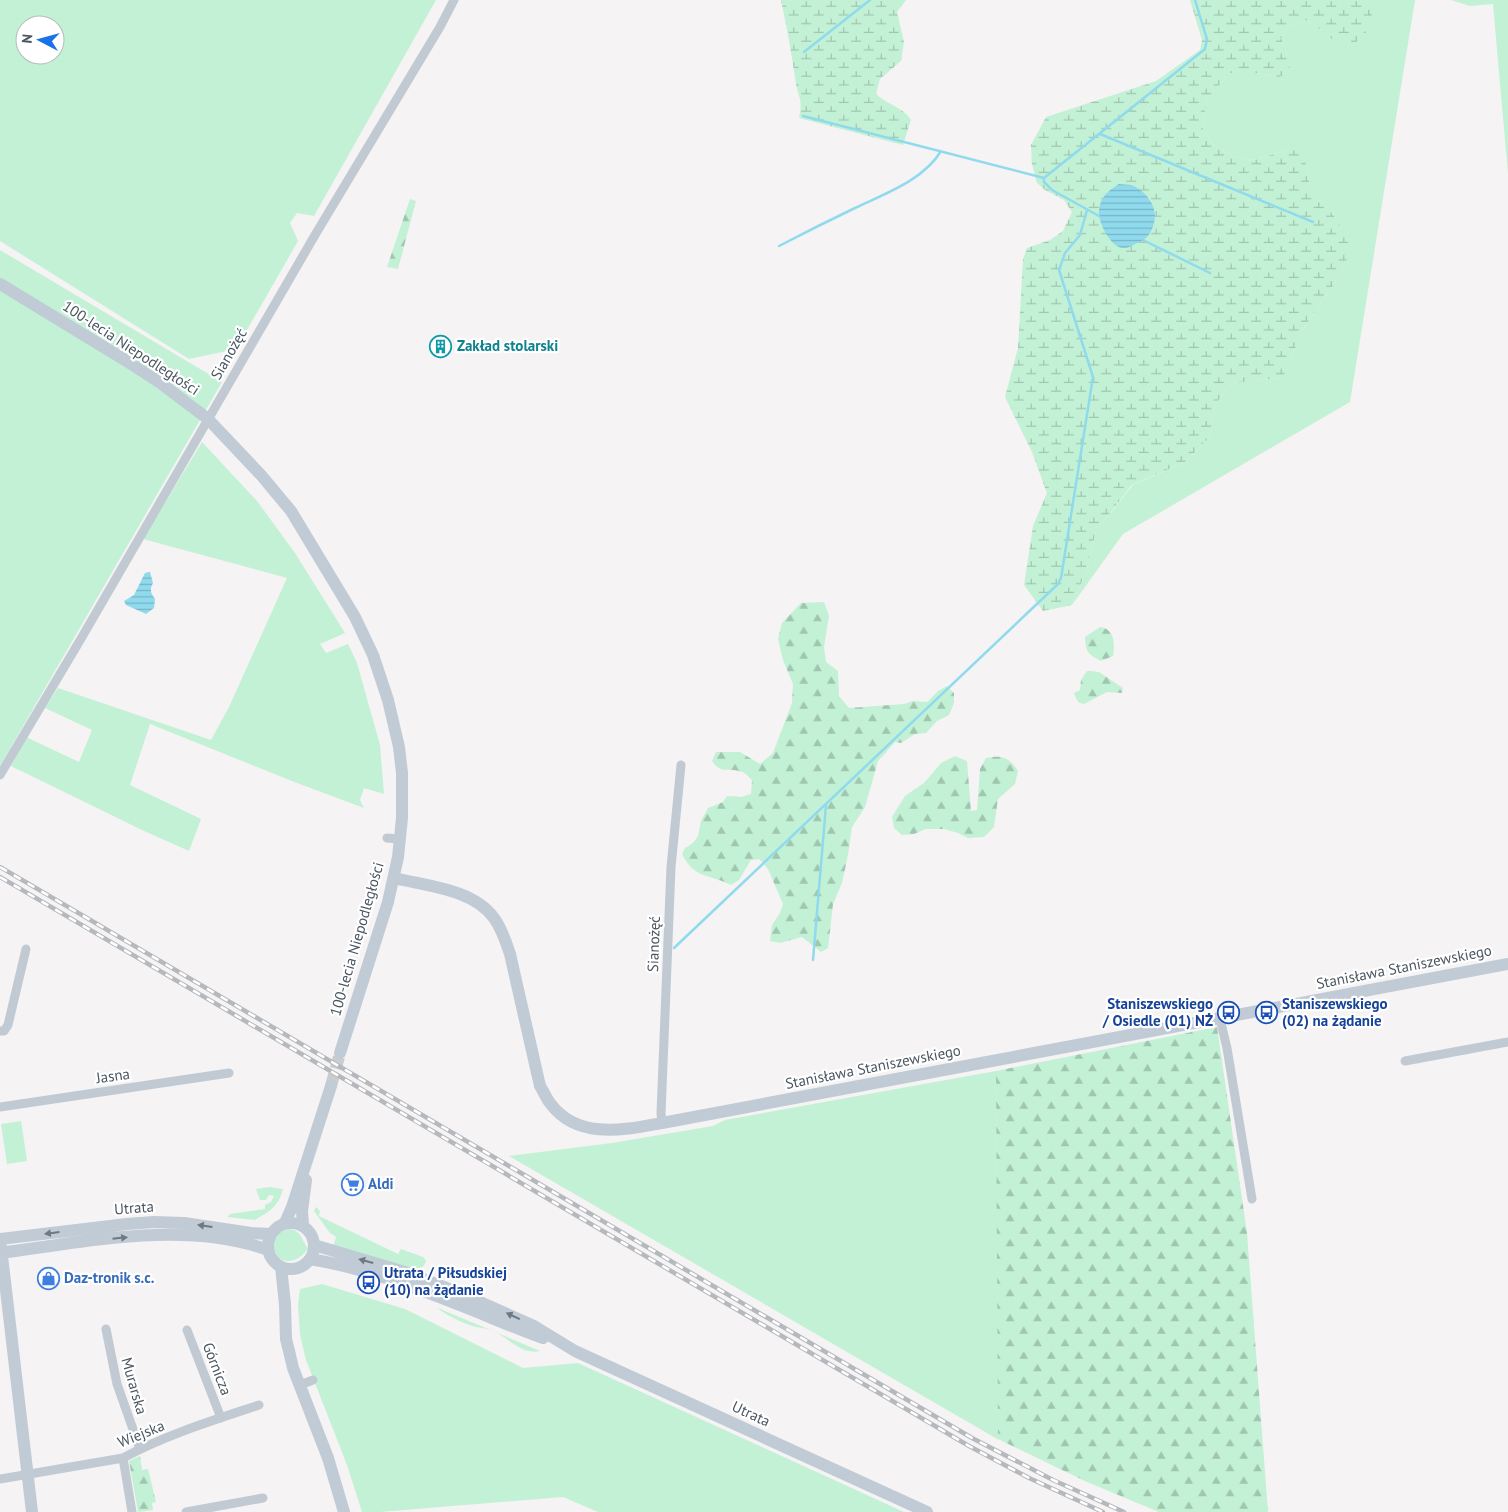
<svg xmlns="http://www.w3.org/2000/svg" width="1508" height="1512" font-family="'PT Sans',sans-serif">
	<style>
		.green { fill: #c3f1d5; fill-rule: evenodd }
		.forest { fill: url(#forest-firs) }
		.wetland { fill: url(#wetland-marsh) }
		.water { fill: url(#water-rules) }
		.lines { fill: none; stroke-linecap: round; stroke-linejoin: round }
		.stream { stroke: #90daee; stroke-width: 2.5 }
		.secondary-tunnel { stroke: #caccce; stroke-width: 12; stroke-dasharray: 12 6; stroke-linecap: butt }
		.street { stroke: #c1cad2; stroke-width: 9 }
		.secondary { stroke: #c1cbd6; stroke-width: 12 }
		.rail-casing { stroke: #b5b8bd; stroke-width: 4.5 }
		.rail { stroke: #fff; stroke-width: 2.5; stroke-dasharray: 8; stroke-linecap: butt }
		.oneway { fill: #6e7984 }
		.labels { text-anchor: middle; stroke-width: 4.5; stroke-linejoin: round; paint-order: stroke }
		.culture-label { font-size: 15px; font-weight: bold; fill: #0d838f; stroke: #fff; text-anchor: start }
		.street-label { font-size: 15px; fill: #4a5661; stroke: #fff }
		.transit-label { font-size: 15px; font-weight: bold; fill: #164399; stroke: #fff; text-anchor: start }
		.shop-label { font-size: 15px; font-weight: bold; fill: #366cbe; stroke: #fff; text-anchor: start }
	</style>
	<defs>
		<pattern id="forest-firs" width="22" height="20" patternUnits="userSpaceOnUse" patternTransform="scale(1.25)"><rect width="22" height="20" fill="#c3f1d5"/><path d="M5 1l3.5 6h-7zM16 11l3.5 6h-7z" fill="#a0c6b0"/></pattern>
		<pattern id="wetland-marsh" width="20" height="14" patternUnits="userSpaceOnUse" patternTransform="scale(1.25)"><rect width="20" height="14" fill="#c3f1d5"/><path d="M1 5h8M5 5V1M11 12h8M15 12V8" fill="none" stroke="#a0c6b0"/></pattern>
		<pattern id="water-rules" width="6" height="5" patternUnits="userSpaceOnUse" patternTransform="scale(1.25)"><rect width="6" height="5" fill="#90daee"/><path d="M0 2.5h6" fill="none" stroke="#78b4c4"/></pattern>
	</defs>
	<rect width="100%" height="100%" fill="#f5f3f3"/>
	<!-- green -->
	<path class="green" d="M0,0h436l-122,216 -17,-3 -7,10 8,18 -62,108 -47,10 -189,-118zM25,25h30v30h-30z
		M1378,0h37l-65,402 -227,132 -51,71 15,-36 9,-38 37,-46 52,-23 25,-25 6,-34 16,-20 51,-5 20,-49 43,-62 -29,-71 -7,-10 -4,-22 -20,-14 -31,10 -21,-3 -21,-13 -11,-17 5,-27 22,-27h27l23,4 10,-18 -8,-21 9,-13 18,-5 24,19z
		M1451,0h57v174l-15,-170 -23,2z
		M0,250l222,132 -222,384z
		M202,442l55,59 38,52 50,80 -25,11 6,9 22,-9 9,19 23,82 4,49 -20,-6 -4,12 4,8 -67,-25 -147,-59 -20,61 71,34 -12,32 -47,-21 -131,-64 15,-29 53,25 13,-32 -47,-22 13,-20 153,52 18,-33 58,-129 -144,-39z
		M996,1071l3,369 -490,-284 103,-13 101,-17 12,-6z
		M21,1121l6,40 -20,3 -6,-40z
		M270,1187l13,2c-5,18 -13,22 -28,31l-28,-3 3,-3 35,-5v-4l6,-3 3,-6 -5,-1 -3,5h-6l-4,-11z
		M316,1207l4,4 -1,5 79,38 3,-5 22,8 3,4c-2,7 -7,8 -13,9l-80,-23 3,-10 -6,-4 -16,-22z
		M288,1229c14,1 13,11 20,19 -5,10 -21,19 -31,8 -2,-4 -3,-8 -6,-11l8,-12z
		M322,1284l83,25 118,59 55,-5 326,149h-306l-35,-15 -183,15h-18l-15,-47 -41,-105 -6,-25 -2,-30 2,-16z
		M438,1308l102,43c-18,4 -30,-12 -45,-19 -7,-3 -12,-4 -19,-5 -9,-2 -33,-13 -38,-19z"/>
	<!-- forest -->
	<path class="forest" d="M410,199l6,2 -18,68 -11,-2z
		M824,602l5,14 -5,31 2,15 12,9 1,25 10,12 55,-4 9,-3 14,1 11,-11 9,-5 7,7v10l-5,12 -12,6 -11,12 -11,1 -14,9 -6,-1 -17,19 -13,46 -13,20 -4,28 -6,28 -9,21 -5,44 -7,4 -19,-15 -22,6 -10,-2 2,-16 8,-12 3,-9 -15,-35 -9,-10 -8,1 -12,20 -8,5c-23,-12 -36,-5 -49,-31l3,-6 8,-5 5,-7 3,-15 7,-13 15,-6 4,-6 14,1 10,-3 1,-14c-2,-2 -6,-7 -10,-8 -12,-5 -21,3 -30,-11l4,-9h24l20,12 13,-11 19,-50 1,-19 -10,-24 -5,-21 4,-16 19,-20z
		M1100,627c15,2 15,17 13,29l-12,5c-13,-7 -15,-8 -16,-24z
		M1087,671l12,1 24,16 -1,5 -15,-1 -23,12c-6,-1 -8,-5 -10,-11l6,-3 1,-10z
		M955,756l12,5 4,50 6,-1 3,-41 6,-11c16,-3 22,-2 32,13l-3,13 -17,15 -4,28 -10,10 -16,1 -10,-5 -14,-4h-18l-12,5 -12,1 -8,-7 -2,-11 13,-21 19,-13 17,-20z
		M1217,1027l30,206 21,279h-109l-72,-30 -89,-43 -2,-368z
		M140,1456l2,14 6,-1 8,33 -4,1 1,7 -15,2 -9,-51z"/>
	<!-- wetland -->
	<path class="wetland" d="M781,0h125l-9,12 7,30 -3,19 -21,18 -4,15c12,11 27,13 35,26l-8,25 -104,-27c4,-19 0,-18 -3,-34 -4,-28 -9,-56 -15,-84z
		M1190,0h188l-2,3 -10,29 -13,13 -21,-6 -24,-19 -18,5 -9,13 8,21 1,13 -11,5 -23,-4h-27l-22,27 -5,27 11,17 21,13 21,3 31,-10 14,1 6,13 4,22 27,34 11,22 -2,25 -43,62 -20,49 -51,5 -16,20 -6,34 -25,25 -53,23 -36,46 -9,38 -15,36 -29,6 -19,-26 9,-59 14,-33 -15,-41 -27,-55 13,-49 5,-89 4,-11 23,-8 13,-9 9,-19 -8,-12 -19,-10 -8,-7 -5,-19 -1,-19 15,-28 110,-36 44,-31 2,-10z"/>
	<!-- water -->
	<path class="water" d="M1119,184c5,1 11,0 15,2 14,7 24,22 20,37 -3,12 -8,17 -19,21 -3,2 -7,4 -11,4 -13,1 -27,-27 -25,-38 1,-13 10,-20 20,-26z
		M150,572l3,11c-4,7 -2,10 2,16l-1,9 -8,6 -20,-9 -2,-4 10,-6 11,-22z"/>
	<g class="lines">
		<!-- stream -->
		<path class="stream" d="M804,52l66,-52
			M803,116l241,62
			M1100,134l213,88
			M1099,216l-47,-26 -8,-8v-4l161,-129 2,-10 -12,-39
			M1145,241l65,32
			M779,246c25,-13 51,-26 76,-38 29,-14 69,-28 86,-57
			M674,948l384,-364 3,-6 32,-201 -34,-107 6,-17 15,-18 7,-25
			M813,960l13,-155"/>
		<!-- secondary-tunnel -->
		<path class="secondary-tunnel" d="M331,1086l9,-33"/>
		<!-- street -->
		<path class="street" d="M0,775l82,-138 233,-402 125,-208 14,-27
			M387,838l13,1
			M1220,1019l7,29 25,151
			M0,1031h4l4,-6 18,-76
			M1405,1061l103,-19
			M0,1107l229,-34
			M662,1123l-1,-10 10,-246 10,-102
			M106,1329l11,55 23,65
			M187,1330l34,88
			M300,1385l13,-5
			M123,1458l9,54
			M0,1479l123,-21c42,-23 91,-38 136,-53
			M186,1512l77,-14"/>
		<!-- secondary -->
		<path class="secondary" d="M0,284l125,76 34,22 49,37 53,56 30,36 64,106 18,38 15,45 11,47 3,26v45l-4,39 -10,45 -48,151
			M394,878c33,8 79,11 100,40 8,11 12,24 16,36l30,132c4,6 6,12 10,17 27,37 73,27 112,20l846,-159
			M268 1246a23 23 0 1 1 46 0a23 23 0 1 1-46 0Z
			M285,1223l7,-16 39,-121
			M303,1226l-1,-15 4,-31
			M0,1239l32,273
			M0,1239l127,-15 27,-2 30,1 67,10 20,1
			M314,1245l94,28 54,21 72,32 41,25 352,161
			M0,1253c86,-11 184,-33 268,-3
			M310,1259c50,8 100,26 147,45 29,11 57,24 86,34
			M281,1267l4,37 1,35 3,12 4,17 35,90 16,54"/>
		<defs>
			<path id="rail" d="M0,867l972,571 81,42 71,32
				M0,877l969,569 60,32 74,34"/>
		</defs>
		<!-- rail casing -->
		<use href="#rail" class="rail-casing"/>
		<!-- rail -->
		<use href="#rail" class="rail"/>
	</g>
	<!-- one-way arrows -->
	<defs><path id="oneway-solid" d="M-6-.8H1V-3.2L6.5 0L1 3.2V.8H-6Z" transform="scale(1.25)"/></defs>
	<g class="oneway">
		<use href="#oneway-solid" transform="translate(205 1226) rotate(-172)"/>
		<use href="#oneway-solid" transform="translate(52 1233) rotate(173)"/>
		<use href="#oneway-solid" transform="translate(120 1238) rotate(-6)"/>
		<use href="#oneway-solid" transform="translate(366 1261) rotate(-165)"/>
		<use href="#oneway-solid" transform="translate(513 1316) rotate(-155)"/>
	</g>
	<!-- icons -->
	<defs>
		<symbol id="building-ring" viewBox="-11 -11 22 22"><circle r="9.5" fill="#fff" stroke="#0f9aa8" stroke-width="1.5"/><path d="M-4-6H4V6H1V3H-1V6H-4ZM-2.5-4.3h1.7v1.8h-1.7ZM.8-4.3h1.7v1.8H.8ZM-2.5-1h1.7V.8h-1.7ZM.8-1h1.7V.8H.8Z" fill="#0f9aa8"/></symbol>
		<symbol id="bus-ring" viewBox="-11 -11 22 22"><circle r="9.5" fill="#fff" stroke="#1a4fb4" stroke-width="1.5"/><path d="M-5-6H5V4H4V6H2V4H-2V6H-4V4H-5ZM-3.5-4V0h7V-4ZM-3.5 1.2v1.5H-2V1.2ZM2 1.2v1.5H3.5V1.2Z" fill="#1a4fb4"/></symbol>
		<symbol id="supermarket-ring" viewBox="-11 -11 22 22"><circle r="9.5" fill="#fff" stroke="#3f7fe0" stroke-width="1.5"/><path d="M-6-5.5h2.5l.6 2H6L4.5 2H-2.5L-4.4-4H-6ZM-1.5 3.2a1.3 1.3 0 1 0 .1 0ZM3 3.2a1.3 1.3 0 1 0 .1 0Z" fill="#3f7fe0"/></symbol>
		<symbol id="shop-ring" viewBox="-11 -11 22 22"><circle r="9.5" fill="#fff" stroke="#3f7fe0" stroke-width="1.5"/><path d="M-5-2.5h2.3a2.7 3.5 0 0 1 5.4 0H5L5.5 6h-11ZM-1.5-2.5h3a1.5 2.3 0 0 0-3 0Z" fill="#3f7fe0"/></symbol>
	</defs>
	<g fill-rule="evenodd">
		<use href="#building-ring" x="428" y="334" width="25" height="25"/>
		<use href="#bus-ring" x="1216" y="1000" width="25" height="25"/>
		<use href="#bus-ring" x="1254" y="1000" width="25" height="25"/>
		<use href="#supermarket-ring" x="340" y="1172" width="25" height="25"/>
		<use href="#shop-ring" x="36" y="1266" width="25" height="25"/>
		<use href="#bus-ring" x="356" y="1270" width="25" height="25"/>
	</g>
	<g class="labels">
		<!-- culture labels -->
		<g class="culture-label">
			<text x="457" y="351">Zakład stolarski</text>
		</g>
		<!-- street labels -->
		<g class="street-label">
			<text transform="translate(131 348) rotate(33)" y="5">100-lecia Niepodległości</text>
			<text transform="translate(229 354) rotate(-60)" y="5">Sianożęć</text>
			<text transform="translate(357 939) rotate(-74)" y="5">100-lecia Niepodległości</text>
			<text transform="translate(654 944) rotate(-88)" y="5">Sianożęć</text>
			<text transform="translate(1404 967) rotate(-11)" y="5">Stanisława Staniszewskiego</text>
			<text transform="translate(873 1067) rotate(-11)" y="5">Stanisława Staniszewskiego</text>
			<text transform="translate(113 1076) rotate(-8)" y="5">Jasna</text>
			<text transform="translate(134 1208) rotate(-4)" y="5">Utrata</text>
			<text transform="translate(217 1369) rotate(69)" y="5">Górnicza</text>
			<text transform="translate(134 1386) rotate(74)" y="5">Murarska</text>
			<text transform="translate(751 1414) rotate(25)" y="5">Utrata</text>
			<text transform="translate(141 1434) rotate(-22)" y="5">Wiejska</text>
		</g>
		<!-- transit labels -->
		<g class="transit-label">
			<text x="1213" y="1009" text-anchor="end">Staniszewskiego<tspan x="1213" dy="17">/ Osiedle (01) NŻ</tspan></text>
			<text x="1282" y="1009">Staniszewskiego<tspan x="1282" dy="17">(02) na żądanie</tspan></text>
			<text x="384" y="1278">Utrata / Piłsudskiej<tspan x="384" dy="17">(10) na żądanie</tspan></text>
		</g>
		<!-- shop labels -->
		<g class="shop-label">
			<text x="368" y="1189">Aldi</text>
			<text x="64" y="1283">Daz-tronik s.c.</text>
		</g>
	</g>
	<!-- north arrow -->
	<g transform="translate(40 40) rotate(276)"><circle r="24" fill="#ffffff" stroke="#b7bbc0"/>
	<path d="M0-4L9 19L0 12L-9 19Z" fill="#1a73e8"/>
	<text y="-8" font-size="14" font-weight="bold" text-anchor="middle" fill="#4a5661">N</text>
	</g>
</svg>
